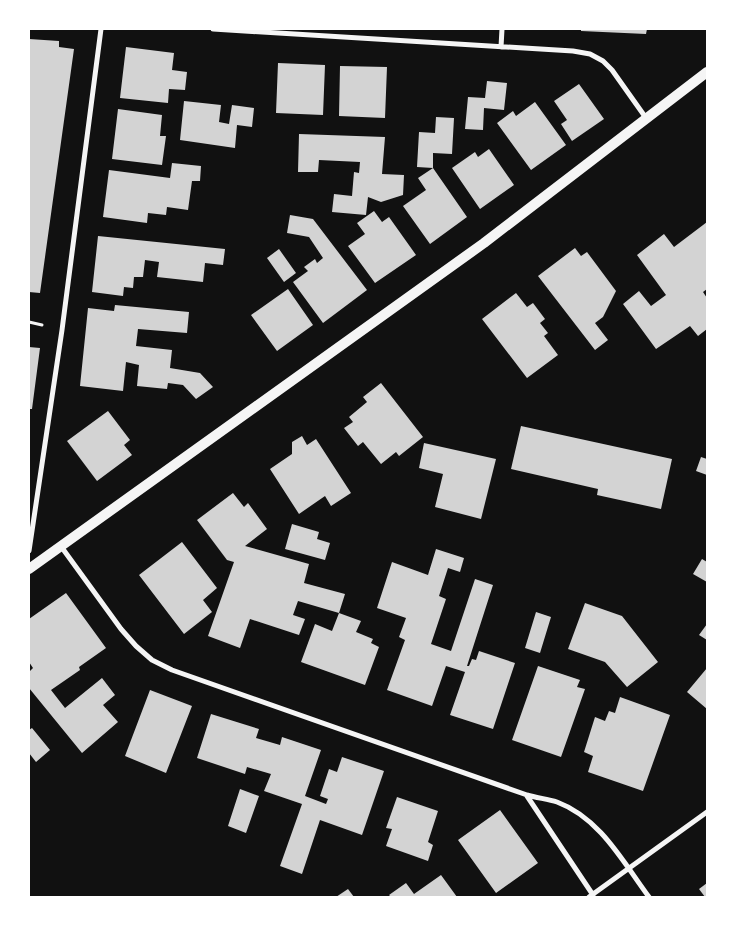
<svg xmlns="http://www.w3.org/2000/svg" width="736" height="926" font-family="Inter,sans-serif">
	<style>
		.building { fill: #d3d3d3 }
		.lines { fill: none; stroke-linecap: round; stroke-linejoin: round }
		.path { stroke: #f5f5f5; stroke-width: 3 }
		.minor { stroke: #f5f5f5; stroke-width: 5 }
		.secondary { stroke: #f5f5f5; stroke-width: 10 }
	</style>
	<rect width="100%" height="100%" fill="#111"/>
	<!-- building -->
	<path class="building" d="M581,29h66l-1,5 -65,-3z
		M29,39l30,2v6l15,2 -34,244 -11,-1z
		M126,47l48,6 -2,17 15,2 -2,18 -16,-1 -1,14 -48,-5z
		M278,63l47,2 -2,50 -47,-2z
		M340,66l47,1 -2,51 -46,-2z
		M487,81l20,2 -3,27 -20,-2 -1,22 -18,-1 3,-32 17,1z
		M579,84l25,35 -32,22 -11,-17 6,-4 -13,-19z
		M184,101l37,4 -2,17 10,2 3,-19 22,3 -2,19 -15,-2 -2,23 -55,-8z
		M535,102l31,43 -35,25 -34,-47 16,-12 3,5z
		M118,109l44,6 -2,21h6l-4,29 -50,-6z
		M436,117l18,1 -2,36 -19,-1v15l-16,-1 2,-35 16,1z
		M299,134l86,3 -3,37 22,1 -1,20 -22,7 -13,-5 -2,18 -34,-3 2,-18 18,2 2,-24 5,1 1,-11 -41,-2 -1,12h-20z
		M489,149l25,36 -34,24 -28,-41 23,-16 3,5z
		M172,163l29,3 -1,15h-8l-4,29 -21,-3 -1,8 -18,-2 -1,10 -44,-6 6,-47 61,8z
		M433,168l34,49 -37,27 -27,-38 23,-16 -8,-12z
		M374,211l8,11 7,-5 27,38 -41,28 -27,-37 17,-12 -8,-11z
		M290,215l23,4 54,71 -44,33 -30,-41 15,-11 -4,-4 11,-8 2,4 6,-5 -14,-21 -22,-4z
		M707,222v67l-4,3 4,6v31l-9,7 -8,-10 -34,23 -33,-45 16,-13 12,15 15,-11 -29,-40 27,-21 10,13z
		M98,236l127,13 -2,16 -18,-2 -2,19 -46,-5 2,-15 -14,-2 -2,17h-9l-1,11 -9,-1 -1,9 -31,-4z
		M575,248l6,8 6,-4 29,39 -13,26 -8,6 13,17 -13,10 -57,-74z
		M279,249l17,24 -12,9 -17,-24z
		M288,289l25,36 -36,26 -26,-36z
		M516,293l11,14 6,-4 12,16 -5,4 8,10 -4,3 14,19 -31,23 -45,-59z
		M115,305l74,7 -2,21 -49,-4 -2,17 36,4 -2,18 30,5 13,14 -17,12 -13,-14 -15,-2 -1,6 -30,-3 2,-21 -13,-3 -3,29 -43,-5 8,-78 26,3z
		M29,347l11,1 -8,61h-3z
		M381,383l42,54 -24,19 -3,-4 -15,12 -18,-22 -5,4 -14,-18 9,-6 -4,-5 18,-15 -4,-5z
		M108,411l22,29 -6,5 8,10 -35,26 -30,-40z
		M521,426l151,33 -11,50 -64,-14 1,-6 -87,-20z
		M302,436l5,9 9,-6 35,54 -20,13 -6,-10 -26,18 -29,-45 22,-15v-12z
		M424,443l72,16 -15,60 -46,-12 8,-33 -24,-6z
		M701,457l6,2v16l-11,-4z
		M233,493l11,14 4,-4 19,26 -22,17 64,18 -5,19 41,11 -6,19 -41,-12 -5,14 12,4 -6,16 -49,-16 -10,29 -32,-12 26,-74 -7,-2 -30,-40z
		M292,524l27,8 -2,7 13,4 -5,17 -40,-11z
		M182,542l35,46 -14,12 9,12 -28,22 -45,-59z
		M436,549l28,9 -4,14 -12,-4 -9,28 7,3 -15,45 20,7 24,-72 18,6 -26,81h2l3,-7 4,1 3,-9 36,12 -22,66 -43,-14 15,-43 -19,-6 -14,40 -45,-16 18,-50 -6,-3 7,-19 -29,-10 15,-46 36,13z
		M702,559l5,3v20l-14,-8z
		M66,593l40,55 -27,19 1,3 -29,20 14,18 37,-30 13,17 -12,10 15,17 -36,31 -53,-65v-16l4,-4 -4,-6v-43z
		M585,603l37,13 36,46 -31,25 -22,-25 -37,-13z
		M536,612l15,5 -11,36 -15,-5z
		M339,613l22,8 -5,11 17,7 -2,4 8,4 -14,38 -64,-23 14,-38 17,7z
		M707,624v16l-8,-5z
		M538,666l42,14 -3,7 8,2 -24,68 -49,-17z
		M707,668v41l-20,-17z
		M150,690l42,16 -26,67 -41,-17z
		M620,697l50,18 -27,76 -55,-19 5,-16 -9,-4 11,-35 10,4 4,-10 6,2z
		M211,714l48,15 -3,9 24,7 2,-8 39,13 -16,46 21,8 2,-5 -8,-3 9,-27 8,3 5,-15 42,14 -22,64 -42,-15 -18,54 -22,-8 22,-62 -38,-13 7,-17 -24,-7 -2,7 -48,-16z
		M32,728l18,22 -14,12 -7,-9v-23z
		M240,789l19,7 -13,37 -18,-7z
		M397,797l41,14 -10,31 5,3 -5,16 -42,-15 6,-17 -6,-1z
		M500,810l38,53 -42,30 -38,-53z
		M441,875l16,22h-66l-2,-2 17,-12 8,11z
		M707,883v14h-2l-6,-8z
		M348,889l6,8h-18z"/>
	<g class="lines">
		<!-- path -->
		<path class="path" d="M29,322l13,3"/>
		<!-- minor -->
		<path class="minor" d="M213,29l360,22 17,3 13,7 9,9 34,48
			M501,47l1,-18
			M60,545l61,84 15,17 16,14 20,10 355,125c10,3 21,4 30,7 43,16 66,60 92,95
			M29,551l33,-221 39,-301
			M527,796l66,99
			M589,897l118,-85"/>
		<!-- secondary -->
		<path class="secondary" d="M29,569l455,-326 223,-171"/>
	</g>
	<!-- border -->
	<rect width="736" height="926" fill="none" stroke="#ffffff" stroke-width="60"/>
</svg>
